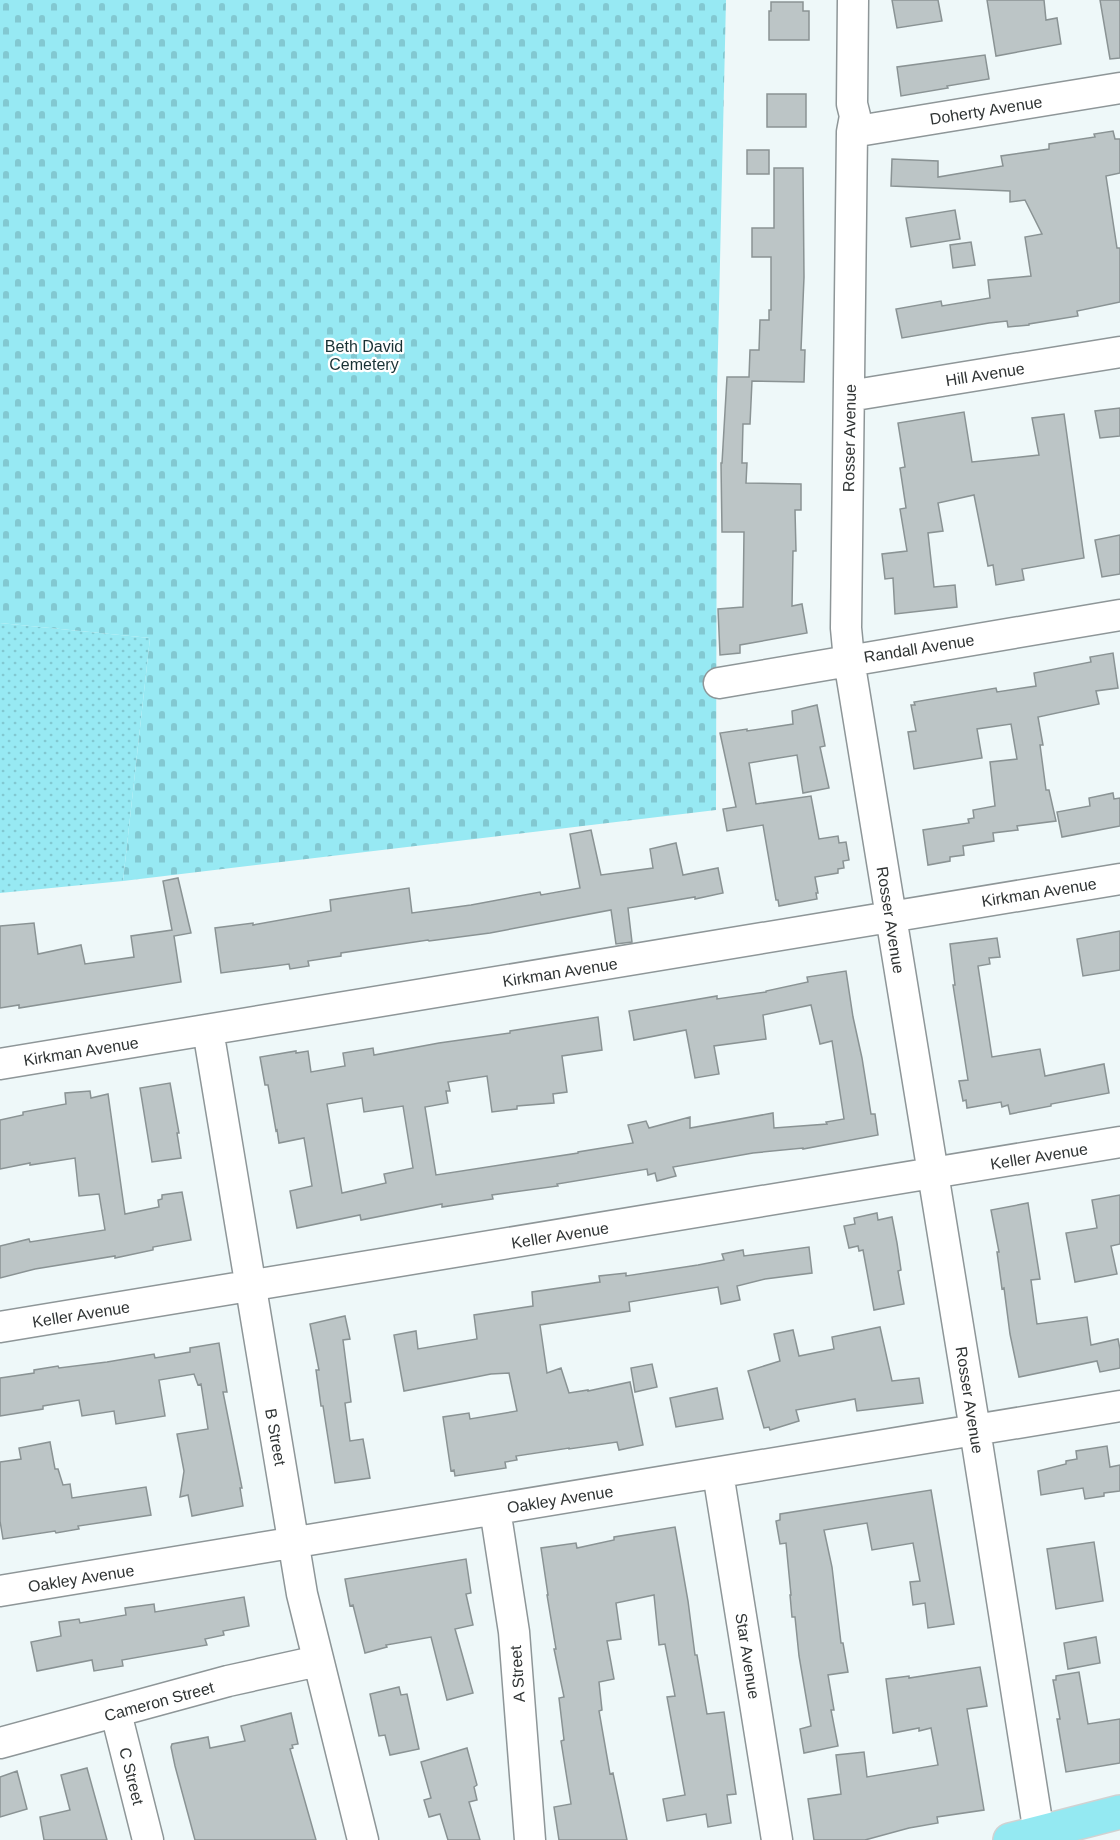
<svg xmlns="http://www.w3.org/2000/svg" width="1120" height="1840" font-family="Helvetica,sans-serif">
	<style>
		.green { fill: url(#green-dots) }
		.cemetery { fill: url(#cemetery-stones) }
		.building { fill: #bcc5c6; stroke: #8a9394; stroke-width: 1.5; fill-rule: evenodd }
		.lines { fill: none; stroke-linecap: round; stroke-linejoin: round }
		.minor-casing { stroke: #8e9698; stroke-width: 33 }
		.major-casing { stroke: #d1d2d2; stroke-width: 36 }
		.minor { stroke: #fff; stroke-width: 30 }
		.major { stroke: #94e9f2; stroke-width: 33 }
		.labels { text-anchor: middle; stroke-width: 4.5; stroke-linejoin: round; paint-order: stroke }
		.street-label { font-size: 16px; fill: #303434; stroke: #fff }
		.park-label { font-size: 16px; fill: #183134; stroke: #fff }
	</style>
	<defs>
		<pattern id="green-dots" width="8" height="8" patternUnits="userSpaceOnUse" patternTransform="scale(1.5)"><rect width="8" height="8" fill="#97e9f3"/><path d="M2 2h.1M6 6h.1" fill="none" stroke="#82c8d1" stroke-width="1.8" stroke-linecap="round"/></pattern>
		<pattern id="cemetery-stones" width="16" height="16" patternUnits="userSpaceOnUse" patternTransform="scale(1.5)"><rect width="16" height="16" fill="#97e9f3"/><path d="M2 7V4a2 2 0 0 1 4 0v3zM10 15v-3a2 2 0 0 1 4 0v3z" fill="#82c8d1"/></pattern>
	</defs>
	<rect width="100%" height="100%" fill="#eef8f9"/>
	<!-- green -->
	<path class="green" d="M0,623l150,15 -27,243 -123,12z"/>
	<!-- cemetery -->
	<path class="cemetery" d="M0,0h726l-9,393 -1,417 -593,71 27,-243 -150,-15z"/>
	<!-- building -->
	<path class="building" d="M892,0h46l4,21 -45,7z
		M987,0h57l2,20 11,-2 4,26 -65,12z
		M1100,0h20v58l-10,1z
		M771,2h32v9h6v29h-40v-29h2z
		M985,55l4,24 -42,7 1,2 -47,8 -4,-29z
		M767,94h39v33h-39z
		M1113,131l2,8h5v34l-14,3 11,72h3v54l-43,9 1,5 -49,8v1l-21,2 -1,-6 -18,2 -87,15 -6,-29 45,-8 1,5 48,-8 -2,-18 43,-4 -6,-39 17,-3 -17,-34 -15,2v-11l-119,-5 1,-27 46,2v16l65,-11 -2,-10 48,-7v-5l46,-7 -1,-3z
		M747,150h22v24h-22z
		M774,168h29l1,109 -3,73h4l-1,32 -52,-1 -2,43h-7l-1,39h5l-1,20 55,1v26h-6l1,41h-3l-1,55 10,-2 5,29 -67,12v8l-20,2 -2,-46 25,-2 1,-75h-22l-1,-69h1l5,-86h22l1,-27h9l1,-30h9v-10h2v-53h-19v-29h22z
		M955,210l5,29 -49,8 -5,-29z
		M971,242l4,23 -22,3 -3,-23z
		M1120,408v28l-20,2 -5,-27z
		M964,412l8,50 67,-7 -7,-37 32,-4 20,144 -62,11 2,11 -28,5 -3,-20 -5,1 -14,-71 -36,8 5,28 -15,2 6,54 21,-2 2,22 -62,7 -2,-36 -8,1 -3,-25 25,-3 -7,-42 6,-1 -6,-40 5,-1 -7,-44z
		M1120,535v39l-18,3 -7,-37z
		M1113,653l5,35 -22,3 3,13 -61,13 5,28h-3l6,45h3l7,31 -39,5 1,4 -25,3 1,8 -31,5 1,9 -14,2v4l-22,4 -5,-35 46,-7 -1,-4 6,-1 -1,-8 22,-4 -5,-44 27,-3 -6,-35 -34,5 5,29 -68,11 -6,-37 8,-1 -5,-26h4l-1,-3 82,-14 1,4 39,-6 -2,-13 57,-11 -1,-5z
		M817,705l8,41 -5,1 9,41 -26,5 -6,-38 -48,8 7,41 55,-8 8,43 19,-3 1,7 7,-1 3,18 -6,1 1,7 -6,1v4l-23,4 3,16h-2l1,6 -38,7 -1,-6h-2l-13,-75 -36,6 -4,-22 13,-2 -16,-74 27,-4v2l46,-7 -1,-13z
		M1113,793l1,6 6,-1v28l-58,11 -5,-25 33,-6 -1,-8z
		M591,830l10,45 52,-7 -3,-19 26,-6 7,32 35,-7 5,25 -28,6v-2l-67,11 4,34 -16,2 -5,-34 -121,23 -61,8 -1,-1 -87,13v3l-33,5 1,5 -19,3 -1,-5 -68,9 -6,-45 38,-5v2l78,-14 -1,-11 79,-12 3,25 59,-8 69,-13 1,3 39,-7 -10,-54z
		M178,878l13,55 -17,3 7,46 -162,26v-3l-19,3v-82l34,-3 4,31 43,-9 4,19 49,-7 -3,-21 41,-6 -9,-49z
		M1120,931v39l-37,6 -6,-37z
		M997,938l3,19 -11,1 1,6 -12,2 14,91 48,-8 5,27 59,-12 5,29 -58,11v2l-41,8 -2,-9 -6,2 -1,-5 -34,6 -1,-8 -3,1 -4,-20 9,-1 -15,-95h2l-5,-41z
		M846,971l7,46 9,41 9,56h4l3,21 -75,14v-1l-50,5 -80,14 3,9 -19,5 -2,-8 -7,2 -1,-6 -90,15 1,2 -66,9 1,4 -51,8v-3l-81,16 -1,-5 -63,13 -7,-37 22,-5 -8,-48 -25,5 -2,-13 -1,1 -8,-46h-3l-5,-28 36,-6v2l12,-2 3,21 34,-6 -2,-13 30,-5 1,7 65,-12 71,-10v-2l88,-14 4,33 -40,6 5,36 -14,2 1,9 -37,3v3l-25,3 -5,-36 -39,6 2,9h-4l2,12 -23,4 11,68 142,-22v-1l55,-9 -5,-18 18,-4 3,7 41,-11v11l83,-15 1,15 53,-4 -1,-2 18,-3 -12,-78 -12,3 -9,-39 -48,10 3,24 -52,7 5,28 -24,4 -9,-48 -52,10 -5,-29 88,-15v3l49,-7v-1l42,-9 -1,-5zM362,1098l2,14 39,-6 10,62 -29,6 2,9 -44,10 -15,-89z
		M170,1083l9,50h-2l4,25 -29,4 -12,-74z
		M90,1091l1,7 17,-4 17,120 34,-7 -1,-7 4,-1v-4l20,-3 9,48 -38,7v3l-38,8v-2l-80,13 -35,9v-32l29,-7 1,3 75,-12 -6,-36 -20,2 -4,-38 -45,7v-2l-30,6v-49l23,-5v-3l43,-8 -1,-11z
		M1120,1195v49l-9,2 6,28 -42,8 -9,-49 31,-5 -5,-28z
		M1028,1203l12,76 -9,1 6,44 50,-7 4,28 27,-6 2,10v19l-20,4 -3,-11 -78,16 -9,-43 -6,-46 -2,1 -5,-37h2l-8,-42z
		M877,1213l1,7 14,-3 5,26 4,27 -3,1 6,33 -30,6 -11,-60 -4,1 -1,-5 -9,2 -5,-22 11,-2 -1,-6z
		M809,1247l3,26 -47,6 -28,7 3,14 -19,4 -3,-17 -89,15 1,9 -90,14 7,48 14,-5 8,25 19,-3v1l42,-9 13,63 -24,5 -2,-8 -48,7v-1l-53,8 1,4 -12,2 1,6 -51,8 -1,-6 -3,1 -8,-54 26,-4 1,6 47,-8 -8,-38 -18,1 -87,17 -10,-56 22,-4 2,18 59,-10 -3,-24 59,-9 -1,-14 68,-10 -1,-6 27,-3v3l72,-11 26,-5 -2,-6 21,-4 1,6z
		M345,1316l5,23 -7,1 8,62 -6,1 5,38 13,-2 7,39 -35,5 -12,-77h-2l-5,-36h3l-9,-46z
		M880,1327l12,54 27,-3 4,25 -66,8 -2,-12 -59,11 3,11 -29,9 -1,-3 -5,1 -16,-57 32,-10 -6,-27 19,-4 6,26 35,-7 -2,-12z
		M219,1343l8,49h-4l19,96h-2l3,18 -51,10 -4,-21 -8,2 4,-26 -7,-37 31,-5 -7,-45 -3,1 -4,-11 -35,6 6,36 -49,8 -2,-13 -32,5 -3,-16 -36,6v3l-43,7v-38l34,-5v-3l24,-4 1,2 48,-6 47,-8 1,4 35,-6v-4z
		M652,1364l5,23 -22,5 -4,-24z
		M717,1388l6,31 -47,8 -6,-29z
		M50,1442l5,27h3l5,16 7,-1 2,14 74,-11 5,28 -73,11 1,3 -23,4 -1,-2 -52,8 -3,-18v-59l21,-3 -2,-11z
		M1107,1446l3,21 10,-2v26l-16,2v3l-19,3 -2,-11 -42,7 -3,-24 28,-7v-3l11,-2 -1,-8z
		M931,1490l23,134 -26,4 -3,-25 -12,2 -3,-23 10,-1 -7,-38 -41,7 -5,-27 -43,7 8,37 9,76h2l5,29 -20,3 6,35h-3l7,36 -34,7 -4,-24 11,-3 -12,-70 -4,-39h-3l-2,-22h1l-5,-52 -6,1 -4,-23 4,-1v-6z
		M675,1527l13,74 7,54h2l10,59 17,-2 12,82 -9,1 4,28 -23,4 -2,-13 -39,7 -4,-22 22,-4 -18,-98 8,-1 -10,-52 -6,1 -5,-50 -38,8 5,36 -14,2 7,38 -15,3 3,28 -3,1 11,63 3,-1 14,67h-68l-5,-33 17,-3 -10,-63 3,-1 -5,-42 5,-1 -10,-48h2l-9,-54h1l-7,-47 35,-5 1,5 37,-8v-3z
		M1094,1542l9,59 -47,8 -9,-60z
		M466,1559l5,34 -5,1 7,31 -18,4 18,64 -26,7 -16,-63 -45,8 1,2 -22,6 -12,-48 -3,1 -5,-27z
		M244,1597l5,29 -26,5 1,4 -19,4 2,6 -85,15 1,6 -29,5 -2,-11 -55,11 -6,-29 30,-6 -2,-14 20,-3 1,4 46,-8 -1,-7 29,-4 1,8z
		M1096,1637l4,26 -32,6 -4,-26z
		M980,1667l7,39 -20,3 17,101 -47,7 1,6 -29,5 -44,12h-51l-6,-41 33,-5 -5,-39 28,-3 3,25 71,-12 -7,-37 -12,3v-3l-26,5 -7,-54 23,-3v2z
		M1079,1672l9,52 32,-5v44l-54,9 -9,-53h3l-7,-39h3v-4z
		M399,1687l2,8 6,-1 12,55 -29,6 -5,-20 -6,1 -9,-42z
		M291,1713l7,31 -6,1 1,3 -3,1 26,91h-121l-20,-74 -4,-19 1,-3 36,-7 2,11 35,-7 -4,-15z
		M467,1748l10,37 -3,2 3,13 -8,2 11,38h-32l-8,-26 -11,3 -5,-17 7,-2 -10,-36z
		M87,1768l20,72h-63l-4,-23 30,-7 -9,-35z
		M17,1771l10,38 -27,8v-40z"/>
	<g class="lines">
		<defs>
			<path id="minor" d="M853,0l-1,104 3,12 -3,16 -6,496 3,32 126,770 65,410
				M852,132l268,-44
				M849,396l271,-44
				M719,683l401,-68
				M208,1030l94,564 61,246
				M0,1064l1120,-185
				M0,1327l1120,-185
				M718,1473l59,367
				M495,1509l19,123 16,208
				M0,1591l1120,-185
				M116,1713l32,127
				M0,1743l228,-62 90,-20"/>
			<path id="major" d="M1010,1840l110,-28"/>
		</defs>
		<!-- minor casing -->
		<use href="#minor" class="minor-casing"/>
		<!-- major casing -->
		<use href="#major" class="major-casing"/>
		<!-- minor -->
		<use href="#minor" class="minor"/>
		<!-- major -->
		<use href="#major" class="major"/>
	</g>
	<g class="labels">
		<!-- street labels -->
		<g class="street-label">
			<text transform="translate(986 110) rotate(-9)" y="6">Doherty Avenue</text>
			<text transform="translate(985 374) rotate(-9)" y="6">Hill Avenue</text>
			<text transform="translate(849 438) rotate(-89)" y="6">Rosser Avenue</text>
			<text transform="translate(919 648) rotate(-9)" y="6">Randall Avenue</text>
			<text transform="translate(1039 892) rotate(-9)" y="6">Kirkman Avenue</text>
			<text transform="translate(891 920) rotate(81)" y="6">Rosser Avenue</text>
			<text transform="translate(560 972) rotate(-9)" y="6">Kirkman Avenue</text>
			<text transform="translate(81 1051) rotate(-9)" y="6">Kirkman Avenue</text>
			<text transform="translate(1039 1156) rotate(-9)" y="6">Keller Avenue</text>
			<text transform="translate(560 1235) rotate(-9)" y="6">Keller Avenue</text>
			<text transform="translate(81 1314) rotate(-9)" y="6">Keller Avenue</text>
			<text transform="translate(970 1400) rotate(81)" y="6">Rosser Avenue</text>
			<text transform="translate(276 1437) rotate(80)" y="6">B Street</text>
			<text transform="translate(560 1499) rotate(-9)" y="6">Oakley Avenue</text>
			<text transform="translate(81 1578) rotate(-9)" y="6">Oakley Avenue</text>
			<text transform="translate(748 1656) rotate(81)" y="6">Star Avenue</text>
			<text transform="translate(517 1674) rotate(-94)" y="6">A Street</text>
			<text transform="translate(159 1701) rotate(-15)" y="6">Cameron Street</text>
			<text transform="translate(132 1776) rotate(76)" y="6">C Street</text>
		</g>
		<!-- park labels -->
		<g class="park-label">
			<text x="364" y="352">Beth David<tspan x="364" dy="18">Cemetery</tspan></text>
		</g>
	</g>
</svg>
